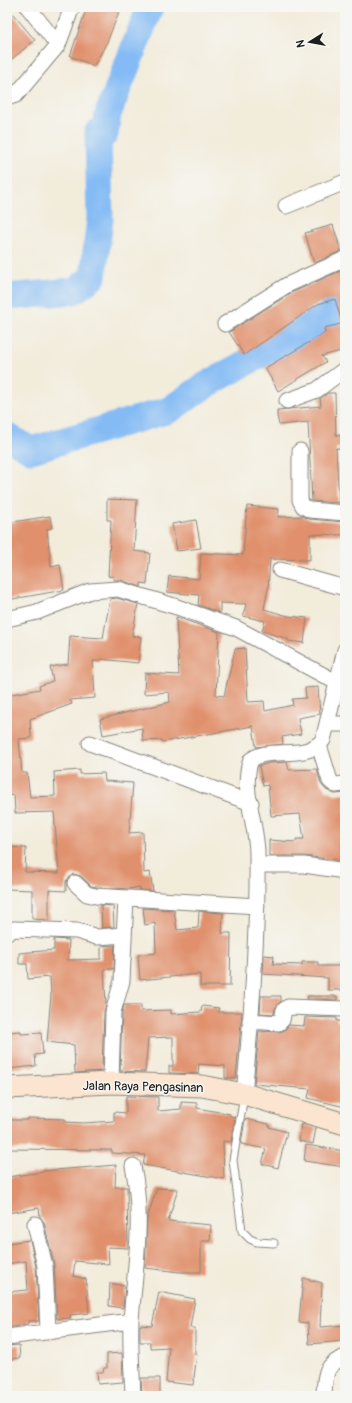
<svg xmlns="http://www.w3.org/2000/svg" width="352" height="1403" font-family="Pangolin,sans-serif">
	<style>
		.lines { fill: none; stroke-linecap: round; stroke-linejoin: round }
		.river { stroke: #84bbf4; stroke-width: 27 }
		.building { fill: #e0906c }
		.lane-casing { stroke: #87847c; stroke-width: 9 }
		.street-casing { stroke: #87847c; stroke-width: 17 }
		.secondary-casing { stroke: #87847c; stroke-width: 23 }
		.lane { stroke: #fff; stroke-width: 7 }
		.street { stroke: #fff; stroke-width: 15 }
		.secondary { stroke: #fce5d0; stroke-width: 21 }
		.labels { text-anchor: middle; stroke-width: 3; stroke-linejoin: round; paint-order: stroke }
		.street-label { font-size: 13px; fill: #1c1c1c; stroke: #f6f6f2 }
	</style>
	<rect width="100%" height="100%" fill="#f6f6f2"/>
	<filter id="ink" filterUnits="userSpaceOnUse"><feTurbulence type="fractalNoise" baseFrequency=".025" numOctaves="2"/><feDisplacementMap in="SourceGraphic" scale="8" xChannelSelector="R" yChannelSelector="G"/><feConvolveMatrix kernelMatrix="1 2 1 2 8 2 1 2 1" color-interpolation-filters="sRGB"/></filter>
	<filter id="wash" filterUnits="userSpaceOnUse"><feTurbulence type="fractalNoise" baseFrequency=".012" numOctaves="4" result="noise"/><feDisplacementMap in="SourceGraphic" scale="16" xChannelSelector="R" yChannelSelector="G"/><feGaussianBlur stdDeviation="0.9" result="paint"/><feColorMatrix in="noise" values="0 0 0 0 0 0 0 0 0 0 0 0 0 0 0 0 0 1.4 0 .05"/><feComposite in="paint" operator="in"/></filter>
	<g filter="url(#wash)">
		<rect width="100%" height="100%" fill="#f2ecdb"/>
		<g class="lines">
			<!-- river -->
			<path class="river" d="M7,297l67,-6 19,-14 7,-58 -2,-87 7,2 3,-20 42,-107
				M7,436l24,14 138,-40 37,-25 92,-51 40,-25h7"/>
		</g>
		<g id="blocks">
			<!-- building -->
			<path class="building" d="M7,7l28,33 -28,23z
				M87,7h34l-14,35 -13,24 -24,-10z
				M333,225l8,26 -27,12 -9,-30z
				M345,269v54h-3l-7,-24 -17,5 -74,51 -15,-23 62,-39z
				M345,323v27l-23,6 4,6 -48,29 -13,-23 60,-35 -1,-5z
				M328,393h7l1,42 9,1v13l-9,-1 3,55 -27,-2 -4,-79 -29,3 -2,-9v-6l44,-4 -1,-8z
				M107,499l30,1 -3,51 16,2 -3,31 -6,-1v4l-20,-7h-7v-3l-6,-1 3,-56h-4z
				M247,506l32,3 -1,8 25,-1 6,3 36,3v13l-35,-1v26l-40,-1 -2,30 -4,20 24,7 19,2 -3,25 -16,-2v-2l-26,-8 3,-10 -22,-5 3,-12 -26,-1v10l-22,-8 1,-10 -32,-3 2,-16 30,3 2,-26 42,2z
				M50,516l2,12 -5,1 4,38 9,-2 4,25 -57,10v-77z
				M196,520l5,28 -24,3 -5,-27z
				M117,598l21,6 -6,32 9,1 -3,26 -38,-4v2h-7l2,37 -25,2 2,4 -42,15 1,19 -12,1 3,34h5l3,24 25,-1 -1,-24 26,-2v4l24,-1 1,8 28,2 -4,50 14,-1 1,41 6,-1 3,19 -13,-1v-3l-11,2 -33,-2 -5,-1 -10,-10 -8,-2 -7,7v10l-17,-1v30l-17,-1v-29l-25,-1v-42l19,1 -1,24 34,1 -5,-61 -39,1 -1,-18 -7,1v-101l33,-6 -1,-3 14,-5 -3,-14 18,-3 2,-28 33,2 7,-39z
				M176,617l43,15 -3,63 8,1 11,-47 10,-1 3,54 16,-1 1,10 28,-6 -1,-6 14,-1 -1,-10 13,-1 2,27 -22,4 3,16 -19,3 1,7 -27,3 -3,-21 -90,16 -1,-2 -19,1 -1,-13 -39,7 -3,-16 70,-17 -1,-10 -25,2 1,-21 34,2z
				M287,762l2,8 28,-1 4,15 5,6 9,4 10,-1v68l-41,-5h-35v-16l27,2v-3h8l-4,-25 -29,2 -3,-31 -5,1 -4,-20 10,-3z
				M101,905l12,1 1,21 -12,1z
				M143,908l31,2 3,20 21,-2 1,-17 24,2 -1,20h9l-1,53h-30v-12l-60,6 -2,-25 18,-2 -1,-30 -10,2z
				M54,939l15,1 -1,20 33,-1v-13l14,-1 -1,24h-10l2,35 -2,8 -2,59 -27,2 -1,-28 -27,-3 4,-47 -1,-18 -22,2 -1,-15h-8v-11l35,-3z
				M264,955l10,1 -1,8 29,1v-3h16v4h27v24h-17v-12l-65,-4z
				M261,996h20v5l-6,7 -1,6 -14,-1z
				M308,996h29v4l-30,-1z
				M124,1005h17v6l30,-1v4l30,-2 1,-6 17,2 -1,4h24l-6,66h-11v-12l-26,-2 -1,10 -29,-1v-7h4v-29l-25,1 -3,34 -25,-1 2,-58z
				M305,1017l32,1v3h8v26l-5,22 5,1v37l-37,-9 2,-9 -56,-5 5,-53 20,1 6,-2 4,-5 15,1z
				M21,1031v3l20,-1 2,21 -8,1 1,11 -29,3v-37z
				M126,1096l32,1v14l23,-2v-7l16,1v5l33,6v2l5,1 -4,25 -8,-1 1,38 -81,-14 2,-10 -33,-2v-3l-105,-1v-29h21v-2l37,1v3l19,1 30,-2v-9l12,1z
				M245,1119l24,5v3l18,5 -9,36 -16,-4 4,-15 -25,-5z
				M302,1124l14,4 -3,16 -14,-3z
				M306,1145l39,6v16l-41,-6z
				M116,1165l-1,22h12l1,61 -20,-1 1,17 -34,-3 -2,15 13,3 3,34 -19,2 1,3 -14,1 -3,-55 -10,-42 -4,-5 -1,-9 -32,5v-36l36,-5v-1z
				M157,1188l21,1 -10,32 43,4 -1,16h-9v31h-21l-35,-4 2,-49z
				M30,1240l6,27 3,54h-11v3l-21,4v-36l21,-2 -2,-29 -19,3v-21z
				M303,1278l19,5 -2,44 25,-2v16l-36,3 -1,-21 -9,-1z
				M110,1283l15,3 -2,22 -14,-2z
				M159,1292l36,7 -5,29h5v26h2l-4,31 -27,-3 3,-35 -19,1v-6h-10v-17l12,1z
				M19,1345l1,13 -13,2v-14z
				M122,1353l1,29 -25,2 -1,-12h6l1,-4h3v-14z
				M141,1378h19v18h-18z"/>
		</g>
	</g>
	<g filter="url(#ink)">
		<use href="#blocks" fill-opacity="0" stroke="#87847c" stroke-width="1"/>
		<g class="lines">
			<defs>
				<path id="lane" d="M244,1096l-11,64 9,71 8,8 7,3 17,1"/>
				<path id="street" d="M28,7l30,38
					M7,98l9,-3 42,-50 14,-38
					M286,206l59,-24
					M225,324l62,-39 58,-26
					M287,401l30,-11 28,-21
					M300,451v49l3,6 7,4 35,3
					M280,570l65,18
					M7,619l30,-7 53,-21 28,-2 59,18 59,21 100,54
					M328,724h17
					M90,743l161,60
					M319,745l11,36 5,4 10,-1
					M257,865h47l41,6
					M75,883l12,11 9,2 161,10
					M7,933l7,-4 63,2 20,6 27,-2
					M250,1021l29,2 3,-3 2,-10 4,-3 57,2
					M111,1083l2,-71 9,-31 4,-83
					M244,1094c8,-80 14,-161 13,-241 0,-28 -17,-66 -6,-93 19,-15 54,2 72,-20l22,-90
					M133,1166c11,52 2,102 -2,154 -1,25 1,51 2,76
					M35,1224l10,42 3,64
					M7,1337l124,-16
					M324,1396c1,-21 0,-31 21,-39"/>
				<path id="secondary" d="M7,1088l104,-5 91,3 42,8 101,30"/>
			</defs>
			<!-- lane casing -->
			<use href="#lane" class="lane-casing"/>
			<!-- street casing -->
			<use href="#street" class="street-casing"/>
			<!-- secondary casing -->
			<use href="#secondary" class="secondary-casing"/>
			<!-- lane -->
			<use href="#lane" class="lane"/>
			<!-- street -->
			<use href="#street" class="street"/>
			<!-- secondary -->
			<use href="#secondary" class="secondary"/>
		</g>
	</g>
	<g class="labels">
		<!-- street labels -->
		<g class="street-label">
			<text transform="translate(143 1086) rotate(1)" y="5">Jalan Raya Pengasinan</text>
		</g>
	</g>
	<!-- margin -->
	<rect width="352" height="1403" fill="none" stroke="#f6f6f2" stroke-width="24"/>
	<!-- north arrow -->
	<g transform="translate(310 42) rotate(259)" stroke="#f6f6f2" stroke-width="3" paint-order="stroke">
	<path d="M0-3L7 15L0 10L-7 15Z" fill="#1c1c1c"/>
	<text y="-6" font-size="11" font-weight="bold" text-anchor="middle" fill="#1c1c1c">N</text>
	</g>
</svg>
